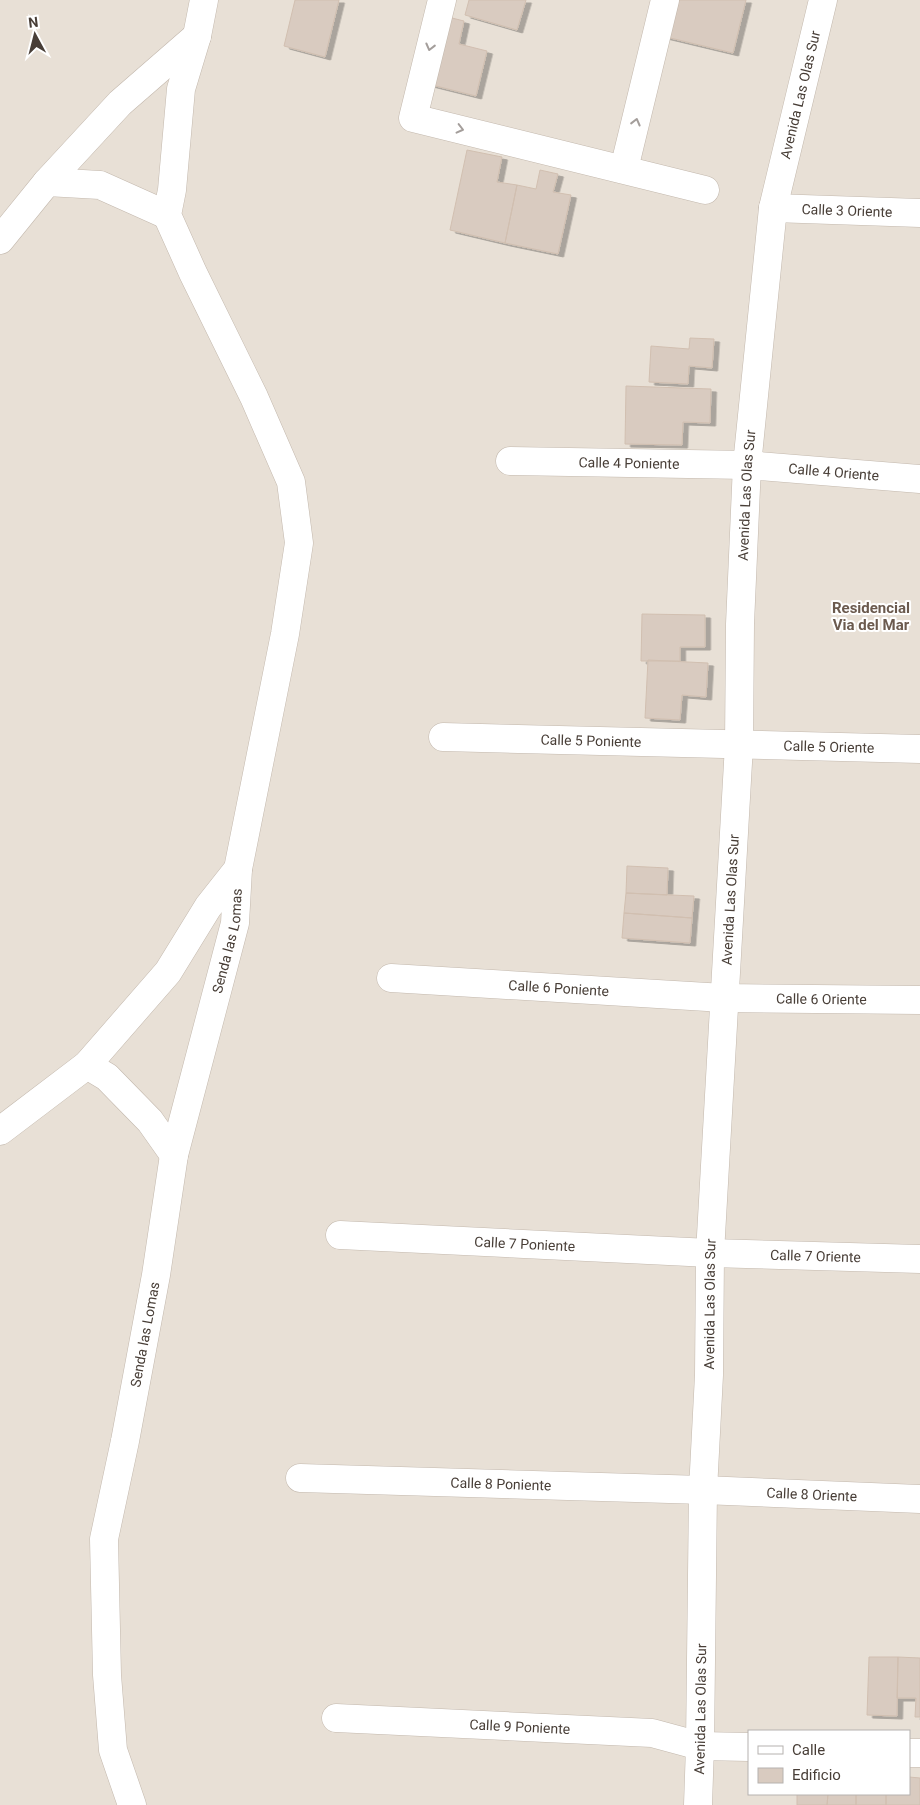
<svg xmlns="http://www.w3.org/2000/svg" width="920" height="1805" font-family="Roboto,sans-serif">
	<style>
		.residential { fill: #e8e0d6; fill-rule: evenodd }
		.building { fill: #d9cbc0; stroke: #d1bfb0; filter: url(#shadow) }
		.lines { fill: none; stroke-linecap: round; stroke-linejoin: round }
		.street-casing { stroke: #c3b8ad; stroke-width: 29 }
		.street { stroke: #fff; stroke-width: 28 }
		.oneway { stroke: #a49e9b }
		.labels { text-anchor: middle; stroke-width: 4; stroke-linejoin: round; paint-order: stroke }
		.street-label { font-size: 14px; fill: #483e37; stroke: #fff }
		.neighbourhood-label { font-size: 15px; font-weight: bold; fill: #6b5a4e; stroke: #fff }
	</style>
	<defs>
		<filter id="shadow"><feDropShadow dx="5.5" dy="3" stdDeviation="0" flood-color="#0004"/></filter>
	</defs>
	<rect width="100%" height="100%" fill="#f4efe8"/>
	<!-- residential -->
	<path class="residential" d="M0,0h920v1805h-920zM749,1731h160v63h-160z"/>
	<!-- building -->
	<path class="building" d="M295,0h44l-14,57 -41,-11z
		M469,0h57l-9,30 -52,-15z
		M671,0h75l-13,53 -71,-17z
		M444,16l20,5 -5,23 28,7 -11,45 -48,-12z
		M467,150l35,7 -5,25 20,3 -12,58 -55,-13z
		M540,170l18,4 -5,18 18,3 -13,59 -53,-11 12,-58 19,4z
		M690,338l24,1 -2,29 -23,-2 -1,18 -39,-2 2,-36 38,3z
		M626,386l85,3 -1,34 -27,-1 -1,23 -57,-1z
		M642,614l63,1v32h-25v14h-39z
		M648,660l60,3 -2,34 -24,-2 -2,25 -35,-2z
		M627,866l41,2 -1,27 -41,-2z
		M626,893l68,3 -2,22 -68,-5z
		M624,913l68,5 -2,25 -68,-5z
		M869,1657h29l-1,59 -30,-1z
		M898,1657l22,1v59h-5l1,-19h-19z
		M909,1777l11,1v27h-34v-11h23z
		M797,1794h31l-1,11h-30z
		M828,1794h28v11h-29z
		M856,1794h30v11h-30z"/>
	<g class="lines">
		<defs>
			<g id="street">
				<path d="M442,0l-29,118 292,72"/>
				<path d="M624,169l41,-169"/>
				<path d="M47,182l73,-79 77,-67"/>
				<path id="s1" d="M773,208l147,5"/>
				<path d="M0,240l47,-58 53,3 67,30"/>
				<path id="s2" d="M510,461l237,4 173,14"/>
				<path id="s3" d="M443,737l477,12"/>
				<path id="s4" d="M391,978l333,20 196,2"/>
				<path d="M87,1065l20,12 43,44 24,34"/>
				<path d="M0,1131l87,-66 81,-93 40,-65 30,-38 47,-235 14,-91 -8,-61 -37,-85 -61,-124 -26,-58 5,-25 9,-101 16,-53 7,-36"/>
				<path id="s5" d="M340,1235l370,18 210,6"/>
				<path id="s6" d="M300,1478l403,12 217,9"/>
				<path id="s7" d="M336,1718l316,15 48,13 49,1"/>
				<path d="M909,1753h11"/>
				<path id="s8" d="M132,1805l-19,-55 -6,-75 -3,-136 21,-98 31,-166 18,-120 61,-232 3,-54"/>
				<path id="s9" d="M698,1805l2,-59 3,-256 6,-115 1,-122 29,-508 1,-121 7,-159 26,-257 50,-208"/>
			</g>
		</defs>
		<!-- street casing -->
		<use href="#street" class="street-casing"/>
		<!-- street -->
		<use href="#street" class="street"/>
	</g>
	<!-- one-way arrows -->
	<defs><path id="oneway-chevron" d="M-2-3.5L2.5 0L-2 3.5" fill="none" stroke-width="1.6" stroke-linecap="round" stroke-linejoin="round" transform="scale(1.25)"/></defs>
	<g class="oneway">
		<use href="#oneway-chevron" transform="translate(430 47) rotate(104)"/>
		<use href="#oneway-chevron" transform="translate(636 122) rotate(-76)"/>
		<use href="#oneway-chevron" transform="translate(460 129) rotate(14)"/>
	</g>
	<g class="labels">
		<!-- street labels -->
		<g class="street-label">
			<text dy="5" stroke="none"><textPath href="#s9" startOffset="1716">Avenida Las Olas Sur</textPath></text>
			<text dy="5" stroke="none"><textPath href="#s1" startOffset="74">Calle 3 Oriente</textPath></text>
			<text dy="5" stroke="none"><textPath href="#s2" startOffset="119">Calle 4 Poniente</textPath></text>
			<text dy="5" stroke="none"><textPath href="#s2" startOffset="324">Calle 4 Oriente</textPath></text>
			<text dy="5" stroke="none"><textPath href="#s9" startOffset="1311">Avenida Las Olas Sur</textPath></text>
			<text dy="5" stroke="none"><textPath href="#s3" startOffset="148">Calle 5 Poniente</textPath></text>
			<text dy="5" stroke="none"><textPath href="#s3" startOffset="386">Calle 5 Oriente</textPath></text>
			<text dy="5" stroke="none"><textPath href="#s9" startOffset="906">Avenida Las Olas Sur</textPath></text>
			<text dy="5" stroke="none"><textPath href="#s8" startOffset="881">Senda las Lomas</textPath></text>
			<text dy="5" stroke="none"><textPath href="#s4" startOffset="168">Calle 6 Poniente</textPath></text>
			<text dy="5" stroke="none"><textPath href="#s4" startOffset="431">Calle 6 Oriente</textPath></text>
			<text dy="5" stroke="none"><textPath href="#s5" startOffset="185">Calle 7 Poniente</textPath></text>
			<text dy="5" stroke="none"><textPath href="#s5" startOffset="476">Calle 7 Oriente</textPath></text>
			<text dy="5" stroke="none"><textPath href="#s9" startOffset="501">Avenida Las Olas Sur</textPath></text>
			<text dy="5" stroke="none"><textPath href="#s8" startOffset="478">Senda las Lomas</textPath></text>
			<text dy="5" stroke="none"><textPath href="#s6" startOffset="201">Calle 8 Poniente</textPath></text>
			<text dy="5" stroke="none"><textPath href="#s6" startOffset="512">Calle 8 Oriente</textPath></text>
			<text dy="5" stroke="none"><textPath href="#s9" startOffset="96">Avenida Las Olas Sur</textPath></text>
			<text dy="5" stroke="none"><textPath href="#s7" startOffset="184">Calle 9 Poniente</textPath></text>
		</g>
		<!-- neighbourhood labels -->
		<g class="neighbourhood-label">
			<text x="871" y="613">Residencial<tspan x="871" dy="17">Via del Mar</tspan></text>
		</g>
	</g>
	<!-- legend -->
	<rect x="748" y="1730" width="162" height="65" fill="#ffffff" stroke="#b6b2af"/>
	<rect x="758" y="1746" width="25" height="8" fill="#ffffff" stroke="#b6b2af"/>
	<text x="792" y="1755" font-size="15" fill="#483e37">Calle</text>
	<rect x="758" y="1768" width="25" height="15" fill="#d9cbc0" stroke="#b6b2af"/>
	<text x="792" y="1780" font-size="15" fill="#483e37">Edificio</text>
	<!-- north arrow -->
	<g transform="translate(35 35) rotate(353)" stroke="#ffffff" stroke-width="4" paint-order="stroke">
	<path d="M0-4L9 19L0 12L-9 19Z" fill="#483e37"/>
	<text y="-8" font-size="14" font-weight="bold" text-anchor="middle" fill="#483e37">N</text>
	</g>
</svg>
